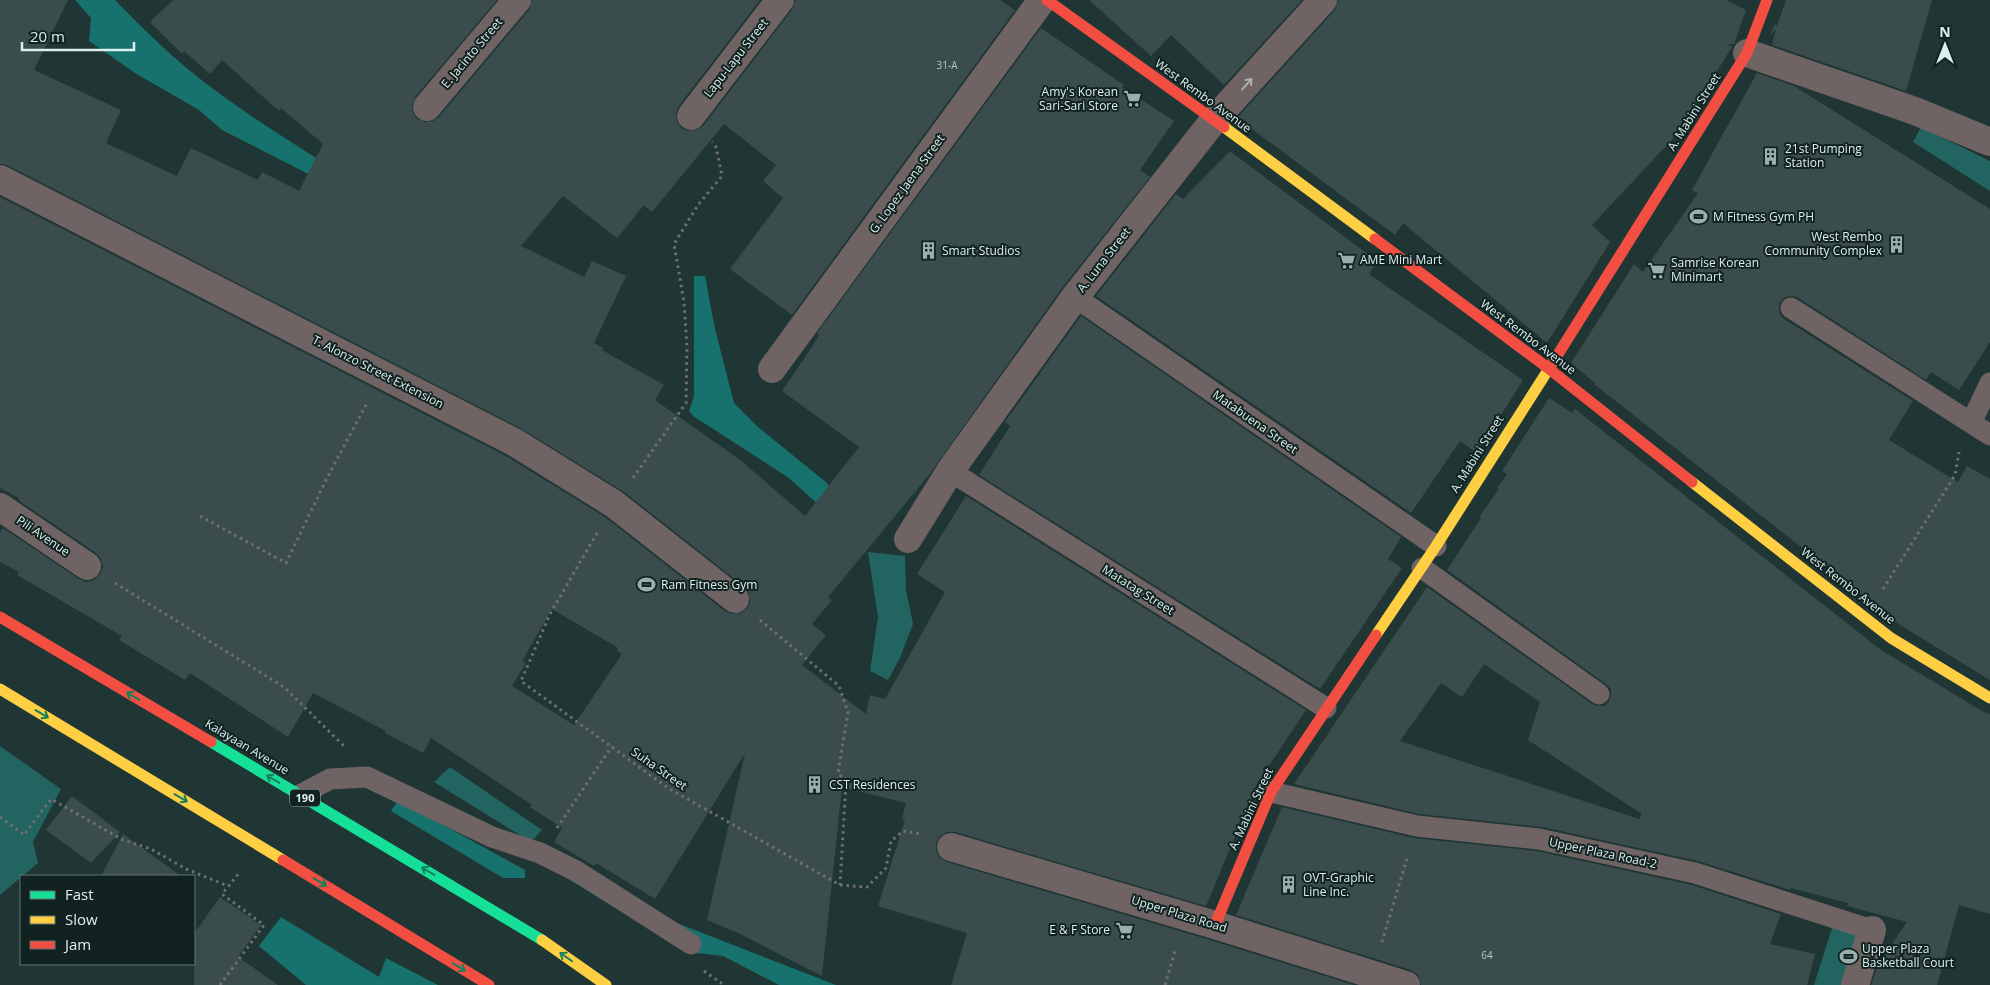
<svg xmlns="http://www.w3.org/2000/svg" width="1990" height="985" font-family="'Open Sans',sans-serif">
	<style>
		.green { fill: #226460 }
		.forest { fill: #17716c }
		.building { fill: #3a4d4c; fill-rule: evenodd }
		.lines { fill: none; stroke-linecap: round; stroke-linejoin: round }
		.path { stroke: #716f6f; stroke-width: 3; stroke-dasharray: 2.5 4; stroke-linecap: butt }
		.lane { stroke: #6f6364; stroke-width: 21 }
		.street { stroke: #6f6364; stroke-width: 28 }
		.fast { stroke: #16e098; stroke-width: 11 }
		.slow { stroke: #ffcf43; stroke-width: 11 }
		.jam { stroke: #f24e42; stroke-width: 11 }
		.oneway { stroke: #aab1b0 }
		.oneway2 { stroke: #14815c }
		.labels { text-anchor: middle; stroke-width: 4; stroke-linejoin: round; paint-order: stroke }
		.number-label { font-size: 10px; fill: #b3c7c6 }
		.shield { fill: #112221; stroke: #9eb2b0; stroke-width: 1 }
		.shield-label { font-size: 11px; font-weight: bold; fill: #dbf0ee }
		.street-label { font-size: 12px; fill: #dbf0ee; stroke: #112221 }
		.poi-label { font-size: 12px; fill: #dbf0ee; stroke: #112221; text-anchor: start }
	</style>
	<rect width="100%" height="100%" fill="#1f3634"/>
	<!-- green -->
	<path class="green" d="M1921,127l69,34v30l-77,-49z
		M868,552l37,4 1,34 7,34 -13,34 -12,22 -18,-9 8,-54z
		M0,746l61,43 -28,53 5,21 -38,32z
		M450,767l92,63 -11,12 -97,-60z
		M1837,912l45,14 -18,59h-50z"/>
	<!-- forest -->
	<path class="forest" d="M75,0h40c30,31 62,62 97,88 36,27 74,51 112,75l-8,15 -94,-48 -23,-20 -64,-37 -46,-32 2,-23z
		M694,276h11l10,53 19,74 24,24 69,56 18,31 -23,-6 -33,-30 -96,-62 -4,-5 5,-15z
		M398,800l127,70v8h-22l-112,-67z
		M542,863l117,53 177,69h-57l-56,-29 -35,-4z
		M281,917l98,60 7,-19 52,27h-132l-47,-39z"/>
	<!-- building -->
	<path class="building" d="M0,0h68l-34,70 87,40 -15,33 71,33 14,-28 67,32 4,-8 37,19 24,-47 -42,-36 -2,3 -57,-51 -12,14 -26,-23 -2,3 -32,-32 23,-22h324l-82,97 -3,8 1,8 4,6 8,3 8,-1 6,-4 90,-107 3,-10h228l-82,107 -2,7 1,8 5,7 7,2 8,-1 6,-4 89,-116 3,-10h205l15,10 -223,305 -62,-46 53,-71 -20,-17 13,-16 -52,-41 -72,88 -8,-7 -27,33 -54,-42 -42,50 63,31 8,-16 34,15 -32,67 9,5 -1,2 62,35 -9,15 84,59 66,57 54,-69 -77,-56 30,-44 7,-12 -2,-2 224,-305 83,57 -2,2 52,34 -34,49 10,7 -88,111 -133,187 -101,122 4,3 -20,24 14,11 -24,30 64,49 4,-19 15,4 60,-107 -28,-18 49,-78 340,214 -49,74 -51,122 -251,-74h-8l-7,4 -4,7v8l3,6 8,5 263,78 144,45h-403l16,-52 -89,-27 27,-86 -3,-1 4,-16 -64,-16 -20,189 -86,-44 -29,-12 38,-167 -90,146 -59,-36 -2,3 -40,-24 8,-14 -32,-21 2,-2 -101,-67 -8,15 -38,-20 1,-2 -73,-38 -25,44 -98,-64 -5,7 -66,-40 3,-4 -105,-61 2,-3 -19,-10v-30l3,-4 76,51 7,3 8,-2 6,-6 3,-7 -2,-8 -5,-6 -78,-53 1,-2 -19,-10v-291l506,259 99,61 121,95 7,2 8,-1 7,-5 2,-7 -1,-8 -4,-6 -121,-95 -102,-63 -515,-264 -7,-1zM552,609l66,39 -1,3 5,3 -48,71 -62,-39 14,-23 -4,-2z
		M1089,0h213l-78,85 -53,-50 -20,21z
		M1338,0h388l20,10 -12,34h-7l5,3 -52,84 -88,94 18,17 -63,101 -144,-120 -8,12 -158,-117 98,-108z
		M1786,0h146l-26,91 -134,-46 4,-16 -6,6 5,-11 2,2z
		M1757,73l37,13 196,123v133l-31,48 -28,-18 -5,8 -129,-83 -6,-1 -6,1 -5,5 -1,6 1,6 4,5 129,82 -24,39 69,42 9,-16 23,13v201l-90,-55 -306,-241 1,-1 -24,-20 63,-99 9,8 55,-79 -6,-3z
		M1230,151l147,110 -8,13 154,106 -46,73 -17,-12 -49,72 -315,-217 80,-102 7,5z
		M1081,316l320,221 -13,22 14,9 -82,121 -341,-214 31,-49 -5,-4z
		M1549,398l23,15 3,-4 306,241 101,61 8,3v200l-31,-9 -22,80h-66l7,-20 29,-43 -60,-16 1,-3 -57,-15 -1,2 -92,-29 -156,-34 -123,-13 -125,-30 133,-197 165,117 5,2h7l5,-5 2,-5v-7l-5,-5 -159,-114 34,-52 -2,-1 20,-28 -2,-1 10,-14 -5,-3zM1484,664l56,38 -12,38 114,74 -3,5 -239,-78 41,-58 21,14z
		M72,796l48,36 -29,31 -45,-33z
		M1282,807l132,31 123,13 155,34 89,29 -11,30 45,10 -8,31h-386l-3,-10 -7,-5 -175,-55z
		M123,834l58,42h-80z
		M220,897l41,28 -23,32 40,28h-84v-51z"/>
	<g class="lines">
		<!-- path -->
		<path class="path" d="M633,478l53,-75 1,-56 -3,-45 -10,-58 24,-39 24,-29 -6,-29 -4,-5
			M200,516l86,47 41,-85 40,-75
			M597,533l-47,81 -29,67 147,107 172,97 27,2 19,-19 5,-27 12,-10 18,3
			M115,583l169,104 61,60
			M1883,589l72,-114 4,-23
			M760,620l79,66 9,26 -10,61 8,9 -6,103
			M0,817l24,18 27,-36 72,41 28,9 35,20 42,17
			M557,828l55,-82
			M1382,942l26,-87
			M704,971l20,14
			M220,985l44,-60 -42,-31 18,-22
			M1165,985l11,-37"/>
		<!-- lane -->
		<path class="lane" d="M1075,297l361,249
			M1791,308l199,127
			M1971,423l19,-40
			M950,471l376,237
			M1422,568l177,126
			M1271,792l146,34 122,13 156,34 177,57
			M300,795l30,-16 37,-2 125,60 48,16 38,19 113,72"/>
		<!-- street -->
		<path class="street" d="M1747,53l168,58 75,31
			M427,107l90,-107
			M691,116l89,-116
			M0,179l514,263 100,62 121,95
			M772,369l270,-369
			M0,507l87,59
			M908,539l42,-68 125,-174 139,-177 109,-120
			M951,847l264,78 191,60
			M1855,985l17,-55"/>
		<!-- fast -->
		<path class="fast" d="M211,742l331,198"/>
		<!-- slow -->
		<path class="slow" d="M1224,127l151,112
			M1692,482l199,156 99,60
			M1376,635l60,-89 114,-179
			M0,689l283,171
			M542,940l64,45"/>
		<!-- jam -->
		<path class="jam" d="M1047,0l177,127
			M1375,239l173,129 144,114
			M1550,367l197,-314 20,-53
			M0,617l211,125
			M283,860l206,125
			M1215,925l56,-133 105,-157"/>
	</g>
	<!-- one-way arrows -->
	<defs><path id="oneway-shaft" d="M-6 0H5M1.5-3L5.5 0L1.5 3" fill="none" stroke-width="1.6" stroke-linecap="round" stroke-linejoin="round" transform="scale(1.25)"/></defs>
	<use class="oneway" href="#oneway-shaft" transform="translate(1247 84) rotate(-48)"/>
	<g class="oneway2">
		<use href="#oneway-shaft" transform="translate(133 696) rotate(-149)"/>
		<use href="#oneway-shaft" transform="translate(42 714) rotate(31)"/>
		<use href="#oneway-shaft" transform="translate(273 779) rotate(-149)"/>
		<use href="#oneway-shaft" transform="translate(181 798) rotate(31)"/>
		<use href="#oneway-shaft" transform="translate(428 871) rotate(-149)"/>
		<use href="#oneway-shaft" transform="translate(320 882) rotate(31)"/>
		<use href="#oneway-shaft" transform="translate(566 957) rotate(-145)"/>
		<use href="#oneway-shaft" transform="translate(459 967) rotate(31)"/>
	</g>
	<!-- icons -->
	<defs>
		<symbol id="supermarket-bare" viewBox="-9 -9 18 18"><path d="M-6-5.5h2.5l.6 2H6L4.5 2H-2.5L-4.4-4H-6ZM-1.5 3.2a1.3 1.3 0 1 0 .1 0ZM3 3.2a1.3 1.3 0 1 0 .1 0Z" fill="#99afad" stroke="#112221" stroke-width="2.5" paint-order="stroke"/></symbol>
		<symbol id="building-bare" viewBox="-9 -9 18 18"><path d="M-4-6H4V6H1V3H-1V6H-4ZM-2.5-4.3h1.7v1.8h-1.7ZM.8-4.3h1.7v1.8H.8ZM-2.5-1h1.7V.8h-1.7ZM.8-1h1.7V.8H.8Z" fill="#99afad" stroke="#112221" stroke-width="2.5" paint-order="stroke"/></symbol>
		<symbol id="stadium-bare" viewBox="-9 -9 18 18"><path d="M0-5a6.5 5 0 1 0 0 10a6.5 5 0 1 0 0-10ZM-3.5-1.8h7v3.6h-7Z" fill="#99afad" stroke="#112221" stroke-width="2.5" paint-order="stroke"/></symbol>
	</defs>
	<g fill-rule="evenodd">
		<use href="#supermarket-bare" x="1120" y="86" width="25" height="25"/>
		<use href="#building-bare" x="1758" y="144" width="25" height="25"/>
		<use href="#stadium-bare" x="1686" y="204" width="25" height="25"/>
		<use href="#building-bare" x="1884" y="232" width="25" height="25"/>
		<use href="#building-bare" x="916" y="238" width="25" height="25"/>
		<use href="#supermarket-bare" x="1334" y="248" width="25" height="25"/>
		<use href="#supermarket-bare" x="1644" y="258" width="25" height="25"/>
		<use href="#stadium-bare" x="634" y="572" width="25" height="25"/>
		<use href="#building-bare" x="802" y="772" width="25" height="25"/>
		<use href="#building-bare" x="1276" y="872" width="25" height="25"/>
		<use href="#supermarket-bare" x="1112" y="918" width="25" height="25"/>
		<use href="#stadium-bare" x="1836" y="944" width="25" height="25"/>
	</g>
	<g class="labels">
		<!-- number labels -->
		<g class="number-label">
			<text x="947" y="69">31-A</text>
			<text x="1487" y="959">64</text>
		</g>
		<!-- shield labels -->
		<rect class="shield" x="290" y="789.5" width="30" height="17" rx="4"/>
		<g class="shield-label">
			<text x="305" y="802">190</text>
		</g>
		<!-- street labels -->
		<g class="street-label">
			<text transform="translate(472 53) rotate(-50)" y="4">E. Jacinto Street</text>
			<text transform="translate(736 58) rotate(-52)" y="4">Lapu-Lapu Street</text>
			<text transform="translate(1203 96) rotate(36)" y="4">West Rembo Avenue</text>
			<text transform="translate(1694 112) rotate(-58)" y="4">A. Mabini Street</text>
			<text transform="translate(907 184) rotate(-54)" y="4">G. Lopez Jaena Street</text>
			<text transform="translate(1104 260) rotate(-52)" y="4">A. Luna Street</text>
			<text transform="translate(1528 337) rotate(37)" y="4">West Rembo Avenue</text>
			<text transform="translate(378 372) rotate(27)" y="4">T. Alonzo Street Extension</text>
			<text transform="translate(1255 422) rotate(35)" y="4">Matabuena Street</text>
			<text transform="translate(1477 454) rotate(-58)" y="4">A. Mabini Street</text>
			<text transform="translate(43 536) rotate(34)" y="4">Pili Avenue</text>
			<text transform="translate(1848 586) rotate(38)" y="4">West Rembo Avenue</text>
			<text transform="translate(1138 590) rotate(32)" y="4">Matatag Street</text>
			<text transform="translate(247 747) rotate(31)" y="4">Kalayaan Avenue</text>
			<text transform="translate(659 769) rotate(35)" y="4">Suha Street</text>
			<text transform="translate(1251 809) rotate(-65)" y="4">A. Mabini Street</text>
			<text transform="translate(1603 853) rotate(12)" y="4">Upper Plaza Road-2</text>
			<text transform="translate(1179 914) rotate(17)" y="4">Upper Plaza Road</text>
		</g>
		<!-- poi labels -->
		<g class="poi-label">
			<text x="1118" y="96" text-anchor="end">Amy's Korean<tspan x="1118" dy="14">Sari-Sari Store</tspan></text>
			<text x="1785" y="153">21st Pumping<tspan x="1785" dy="14">Station</tspan></text>
			<text x="1713" y="221">M Fitness Gym PH</text>
			<text x="1882" y="241" text-anchor="end">West Rembo<tspan x="1882" dy="14">Community Complex</tspan></text>
			<text x="942" y="255">Smart Studios</text>
			<text x="1360" y="264">AME Mini Mart</text>
			<text x="1671" y="267">Samrise Korean<tspan x="1671" dy="14">Minimart</tspan></text>
			<text x="661" y="589">Ram Fitness Gym</text>
			<text x="829" y="789">CST Residences</text>
			<text x="1303" y="882">OVT-Graphic<tspan x="1303" dy="14">Line Inc.</tspan></text>
			<text x="1110" y="934" text-anchor="end">E &amp; F Store</text>
			<text x="1862" y="953">Upper Plaza<tspan x="1862" dy="14">Basketball Court</tspan></text>
		</g>
	</g>
	<!-- legend -->
	<rect x="20" y="875" width="175" height="90" fill="#112221" stroke="#627473"/>
	<rect x="30" y="891" width="25" height="8" fill="#16e098" stroke="#627473"/>
	<text x="65" y="900" font-size="15" fill="#dbf0ee">Fast</text>
	<rect x="30" y="916" width="25" height="8" fill="#ffcf43" stroke="#627473"/>
	<text x="65" y="925" font-size="15" fill="#dbf0ee">Slow</text>
	<rect x="30" y="941" width="25" height="8" fill="#f24e42" stroke="#627473"/>
	<text x="65" y="950" font-size="15" fill="#dbf0ee">Jam</text>
	<!-- north arrow -->
	<g transform="translate(1945 45)" stroke="#112221" stroke-width="4" paint-order="stroke">
	<path d="M0-4L9 19L0 12L-9 19Z" fill="#dbf0ee"/>
	<text y="-8" font-size="14" font-weight="bold" text-anchor="middle" fill="#dbf0ee">N</text>
	</g>
	<!-- scale -->
	<path d="M22 42v8h112v-8" fill="none" stroke="#dbf0ee" stroke-width="2.5"/>
	<text x="30" y="42" font-size="15" fill="#dbf0ee" stroke="#112221" stroke-width="4" paint-order="stroke">20 m</text>
</svg>
